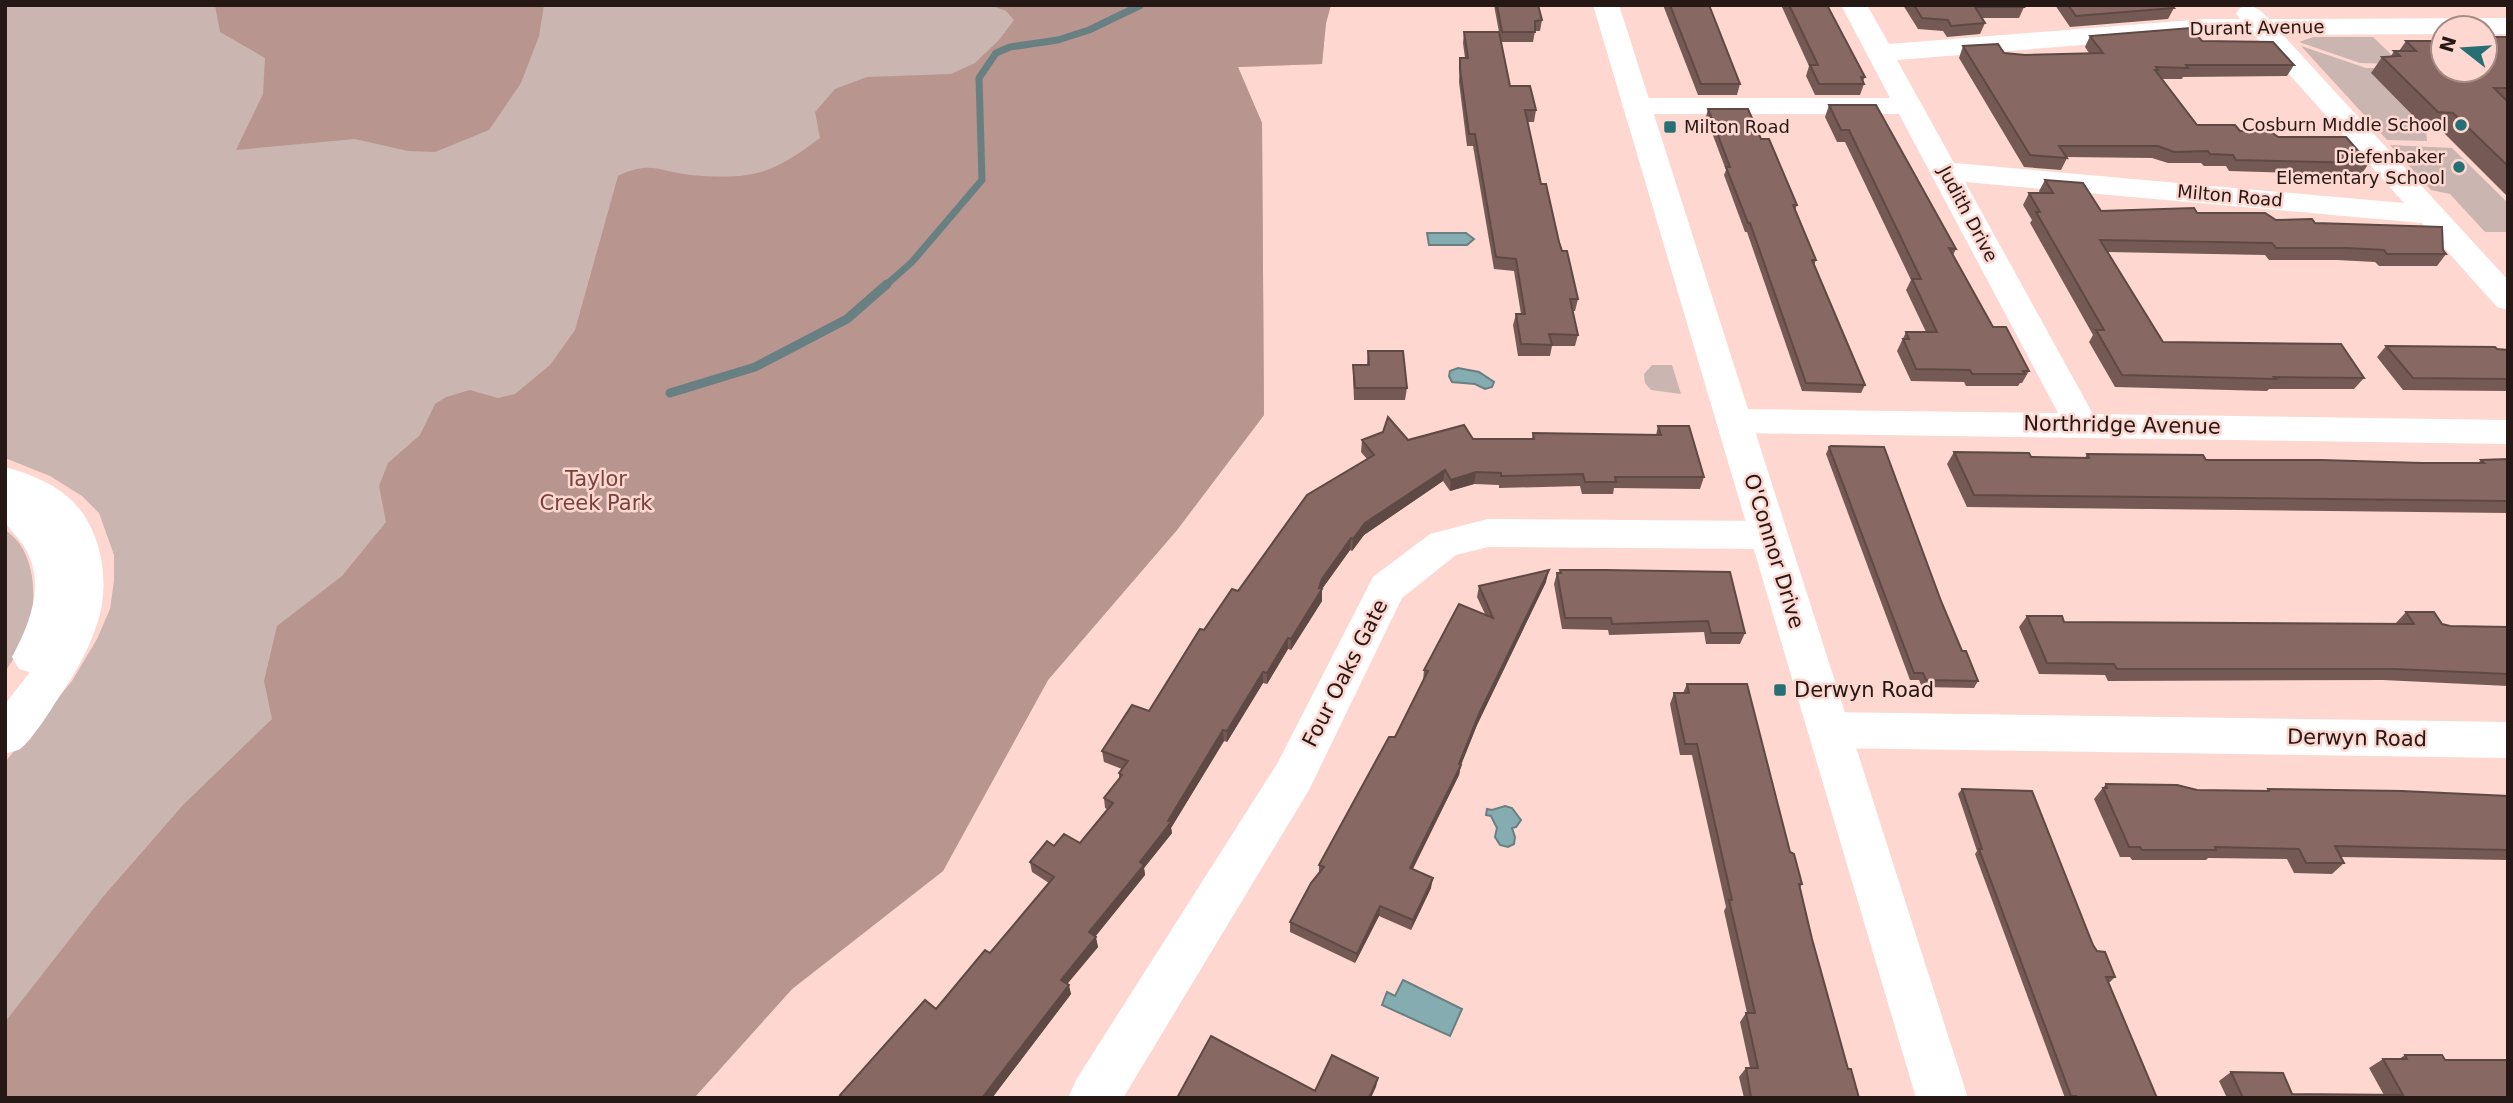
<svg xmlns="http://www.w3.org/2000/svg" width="2513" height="1103" font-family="'DejaVu Sans',sans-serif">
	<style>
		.green { fill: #cbb5b0 }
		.forest { fill: #b8958f }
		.water { fill: #85acb0; stroke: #688082; stroke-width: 2 }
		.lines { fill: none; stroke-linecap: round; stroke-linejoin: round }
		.stream-far1 { stroke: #688082; stroke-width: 7 }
		.stream { stroke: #688082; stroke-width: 9 }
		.minor { fill: #fff; fill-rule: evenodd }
		.major { fill: #fff; fill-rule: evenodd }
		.highway { fill: #fff; fill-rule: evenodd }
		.wall { fill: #755954 }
		.shaded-wall { fill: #5f4945 }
		.building { fill: #886862; stroke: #5f4945; stroke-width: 2 }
		.poi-dot { fill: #256f75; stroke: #fdd7d0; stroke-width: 2.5 }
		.labels { text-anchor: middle; stroke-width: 5; stroke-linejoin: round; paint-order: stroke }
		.far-street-label { font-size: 18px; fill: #251815; stroke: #fdd7d0 }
		.far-poi-label { font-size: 18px; fill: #251815; stroke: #fdd7d0; text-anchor: end }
		.street-label { font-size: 21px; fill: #251815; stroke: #fdd7d0 }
		.park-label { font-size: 21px; fill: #77433a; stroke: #fdd7d0 }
		.poi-label { font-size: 21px; fill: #251815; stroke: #fdd7d0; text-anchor: start }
	</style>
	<rect width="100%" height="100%" fill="#fdd7d0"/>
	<!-- green -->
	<path class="green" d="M5,5h1326l-5,18 -4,41 -84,3 24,56 2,292 -87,115 -129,150 -105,191 -151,118 -98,109h-689v-336l67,-81 25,-42 13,-30 4,-28v-26l-15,-42 -17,-17 -32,-20 -45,-18z
		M2313,37h60l28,27 -41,-1 -61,-21z
		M2301,46l65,22h17l-11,6 54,55 1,12 -40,-1z
		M2390,145l62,3 56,55v29h-23l-35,-38 -19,-4z
		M1652,365h20l9,29 -30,-4 -6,-7 -1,-9z
		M5,530c32,20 33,72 22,105 -5,13 -15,25 -22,37z"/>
	<!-- forest -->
	<path class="forest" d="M215,5h329l-5,31 -18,47 -32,47 -54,22 -27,-1 -53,-12 -119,11 27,-56 2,-36 -45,-26z
		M990,5h341l-5,18 -4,41 -84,3 24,56 2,292 -87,115 -129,150 -105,191 -151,118 -98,109h-689v-76l97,-124 81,-93 89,-86 -8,-38 13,-55 65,-50 44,-54 -7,-36 9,-23 32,-28 15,-31 11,-7 24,-7 28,8 17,-4 35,-29 25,-35 43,-154c33,-16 41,-4 73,-1 61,5 80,0 129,-37l-5,-26 20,-23 32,-12 84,-3 24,-11 24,-23 15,-20 -8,-9z"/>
	<!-- water -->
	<path class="water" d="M1427,233h39l8,6 -7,6h-38z
		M1458,368l21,4 15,10 -2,5 -7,2 -10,-5 -23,-2 -3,-6 1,-5z
		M1505,806l7,2 9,12 -5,7 -4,1 3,9 -1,7 -6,3 -8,-2 -5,-8 2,-9 -6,-12 -5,-1 1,-6 5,1z
		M1403,980l59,29 -12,27 -68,-31 5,-13 8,4z"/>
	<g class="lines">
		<!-- stream-far1 -->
		<path class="stream-far1" d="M885,286l27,-24 70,-82 -3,-102 17,-25 14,-6 48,-7 31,-10 52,-25"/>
		<!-- stream -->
		<path class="stream" d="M670,393l85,-26 92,-48 40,-35"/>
		<!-- minor -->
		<path class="minor" d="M1841,5h26l22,39 316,-25h35l-4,-6 4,-5c14,-4 19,1 29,11l239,-1v16h-23v-6h-42v6l-160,1 225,245v30l-11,-3 -75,-84 -457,-41 128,232 415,6v24l-772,-11 -13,-3 -5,-9 5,-9 13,-3 322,4 -159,-299h-263l-10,-2 -4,-6 4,-6 10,-2h254zM2205,35h49l150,168 -450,-40 -57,-103z
			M1488,519l281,2 13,4 6,10 -6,10 -13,4 -281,-2 -32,8 -54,43 -93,192 -186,308h-55l8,-18 201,-316 96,-187 57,-43z
			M1828,712l680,10v36l-680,-10 -15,-5 -6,-13 6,-13z"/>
		<!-- major -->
		<path class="major" d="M1593,5h26l349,1093h-52z"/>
		<!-- highway -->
		<path class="highway" d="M5,467c22,6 46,15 63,30 33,28 43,84 30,124 -8,27 -23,53 -39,76 -9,14 -26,42 -39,52 -3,2 -10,3 -15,5v-50l25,-32 -11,-3 -7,-12c18,-34 34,-73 13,-109 -4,-8 -17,-20 -20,-26 -4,-10 0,-43 0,-55z"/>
	</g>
	<!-- wall -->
	<path class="wall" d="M1494,5h44l4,15 -2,11h-5l-2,11h-32l9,44 26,24 -2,12h-7l14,62 37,115 -3,12h-2l5,24 -3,11h-23l-2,10h-32l-5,-31 3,-11h5l-7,-43 -20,-2 -21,-123h-6l-8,-64 1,-24h5l-2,-15 1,-11h35z
		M1663,5h46l31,79 -3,11h-39z
		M1781,5h46l38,72 -2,4 1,3 -4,11h-45l-9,-19 3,-10z
		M1903,5h120l1,2 -5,11h-37l3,5 -5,11 -33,3 -4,-6 -25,-2z
		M2055,5h116l3,3 -6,11 -98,8z
		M2090,36l112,5 92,24 -7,11 -104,1 -1,2h-20l35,46 81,12 91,26 -8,12 -132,-4 -3,-5h-22l-3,-3h-33l-16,-5 -86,-1 1,1 -6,12 -37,-3 -65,-109 4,-12 41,7 21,2 64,-2 -4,-6z
		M2442,37l1,33 65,-33v160l-67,-67 -15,-1 -55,-56 11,-16 9,-1 3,-5h5l7,-10h33z
		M1829,105l127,144 -3,6 40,72 36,44 -7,12h-2l-2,3h-52l-2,-4 -53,-1 -14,-30 9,-19h20l-20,-42 5,-10 -66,-138h-8l-12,-25z
		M1708,109l53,30 36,66 -2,5 21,50 -2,5 51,120 -4,8 -59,-2 -55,-159h-2l-21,-57 2,-5 -20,-53z
		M2045,180l56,31 96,2 118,10 128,27 3,4 -9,12h-58l-4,-4 -38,-2h-68l-4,-5 -157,-3 55,90 201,36 -10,11h-85l-2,2 -152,-4 -26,-45 4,-7 -63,-112 2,-3 -9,-15 6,-12h11l-1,-2z
		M2386,346l122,4v41l-105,-1 -26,-33z
		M1368,351l39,37 -2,12h-51l-1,-23v-12h14z
		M1658,426l46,51 -4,12 -86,-1 -1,6h-31l-2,-8 -81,2v-3l-25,-1 -24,7 -7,-10 -79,54 -12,16 -2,-1 -28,39v12l-31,49 -3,-1 -21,35 -4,-1 -36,59 -3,-1 -53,87 1,5 -28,35 1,7 -50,61 3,11 -31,37 4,10 -79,104h-150l-2,-3 96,-86 54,-56 59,-70 -17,-11 -2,-10 24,-16 26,-3 27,-34 -2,-1 -1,-10 15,-19v-6l3,-4 -18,-7 -2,-11 47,-40 55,-81 34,-39 129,-132 -6,-7 1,-12 170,-1 1,-6 123,2z
		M1829,447l112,154 21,50 16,30 -4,7 -52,-1 -3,-7h-9l-84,-226z
		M1954,452l77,5 54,1 2,-4 119,6 216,3h56l3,-3 27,-1v54l-541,-6 -20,-43z
		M1560,570l185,63 -5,11h-34l-2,-12 -95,3 -1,-5 -46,-1 -8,-45 3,-11h2z
		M1546,582l-69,143 -16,40 -2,10 -46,94 18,19 -20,42 -32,-14 -24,47 -65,-31v-10l29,-48v-9l76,-128 28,-56 1,-11 61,-56 -8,-17 2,-11z
		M2406,612l44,14 58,1v59l-125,-6 -275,1 -3,-6 -66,-1 -20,-47 8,-11 37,6 331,2z
		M1687,684l103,168 12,32 -2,4 12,51 36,130 11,29h-115l-5,-21 7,-9h4l-10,-46 6,-9h1l-23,-102 2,-4 -34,-152h-12l-10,-51 4,-11h9z
		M2106,784l91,6 69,1 2,-2 240,7v64l-168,-3 4,6 -12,11 -38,-1 -7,-14 -79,-1 -2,2h-74l-2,-3h-10l-26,-58z
		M1962,789l131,156 22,32 -5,5h-2l49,116h-92l-90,-244 2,-3 -19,-57z
		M2405,1055l40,5 63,38h-281l-8,-17 12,-9 61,22 92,1 -15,-27 14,-9h16z"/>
	<!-- shaded-wall -->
	<path class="shaded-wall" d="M1445,470l-2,11 -79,54 -12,16 1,-12 12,-16z
		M1476,472l-2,12 -24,7 1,-11z
		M1351,538l-1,12 -28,39v12l-31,49v-11l31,-60z
		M1549,570l-3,12 -69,143 -18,45 2,-5 -2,10 -51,103 2,-10 49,-104 20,-50z
		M1288,638v11l-21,35v-11z
		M1263,672v11l-36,59v-11z
		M1223,730l1,11 -53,87 1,5 -28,35 1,7 -54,67 -2,-10 51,-70z
		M1433,878l-2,10 -20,42 2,-10z
		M1380,906l-1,10 -24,47 2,-9z
		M1096,937l2,10 -35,42 -2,-9z
		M1069,985l2,9 -79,104h-10z
		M1378,1078l-2,9 -5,11h-2z"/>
	<!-- building -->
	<path class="building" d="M1497,5h41l4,15 -7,1v11h-33z
		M1670,5h39l31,79h-39z
		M1789,5h38l38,72h-4l3,7h-45l-9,-19h8z
		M1914,5h109l1,2h-49l10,16 -34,3 -3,-6 -26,-2z
		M2068,5h103l3,3 -98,8z
		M2191,28l11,13 71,1 21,23h-108l2,3 -32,-1 2,3h-3l42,55h38l5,6h30l8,6h68l23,26 -133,-3 -3,-5 -23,-1 -2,-3 -34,1 -16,-6h-99l8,12 -37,-3 -67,-109 35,-2 6,9 21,2 78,-2 -13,-17z
		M1464,32h35l11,54h20l6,24h-11l16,74h5l13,58 3,9h5l11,48h-8l8,36 -29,-1 3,11 -31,-1 -5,-30h9l-9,-55 -20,-2 -21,-123h-6l-9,-64v-12h8z
		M2485,37h23v51h-14l14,14v64l-55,-53 -15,-1 -56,-55 18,-1 -6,-5h22l-10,-10h37v29h42z
		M1829,105h47l80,144 -7,-1 44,79h13l23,44h-6l2,3h-53l-2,-4 -54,-1 -13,-30h6l-3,-7h31l-25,-53h9l-72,-149h-8z
		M1708,109h40l13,30h8l28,66h-4l23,55h-4l53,125 -59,-2 -56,-160h-2l-22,-56h4z
		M2045,180l38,3 18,28 93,-3 3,5h68l11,7 36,-1 3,4 127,4 1,23 3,4h-59l-3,-4 -38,-2h-70l-4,-5 -172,-3 63,102 178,2 23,34 -90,-1 2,2 -154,-4 -26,-45h8l-68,-118h4l-11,-19h24z
		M2386,346l109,1 2,2 11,1v29l-95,-1z
		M1368,351h35l4,37h-52l-2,-23h16z
		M1388,417l20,23 56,-15 9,14h61l-1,-6 128,2 -3,-9h31l15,51h-89l1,5h-31l-2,-8 -82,2v-3l-25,-1 -25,8 -6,-10 -80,53 -12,16 -2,-1 -29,41 -3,9 3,1 -31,50 -3,-1 -21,35 -4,-1 -36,59 -4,-1 -55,91 3,1 -31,40 4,3 -55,67 7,5 -35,43 8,5 -87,113h-138l-4,-3 85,-95 11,9 49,-59 5,3 64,-76 -24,-15 17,-21 7,5 10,-12 16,9 33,-40 -9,-5 18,-23 -3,-2 9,-12 -26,-10 30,-46 17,6 51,-82 4,1 28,-41 6,2 69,-96 67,-40 -12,-15 21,-8z
		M1831,446l53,1 57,154 21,50h4l12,30 -52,-1 -3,-7h-9l-85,-226z
		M1954,452l75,1 2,4 58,1 -2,-4 116,1 3,5h115l101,3h62l-3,-3 27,-1v42l-534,-6z
		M1549,570l-70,144 -20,50 2,1 -51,103 23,10 -20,42 -33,-14 -23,48 -67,-32 21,-39 13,-16 -5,-2 70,-128h6l33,-66 -4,-1 35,-66 34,14 -14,-32z
		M1560,570h45l125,2 15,61h-34l-3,-12 -96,3 -1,-6h-46l-8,-45h4z
		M2406,612h28l8,12 8,2 58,1v47l-113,-5h-278l-3,-5 -67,-1 -20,-47h35l2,6 350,2z
		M1687,684h60l43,168 4,2 8,30h-3l13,55 36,130h3l8,29h-108l-5,-30h12l-12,-55h9l-26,-113h3l-35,-156h-12l-11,-51h15z
		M2106,784l71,1 20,5 72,1 -1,-2 134,2 106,5v54l-173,-4 9,17h-38l-7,-14 -84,-2 1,3h-74l-2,-3h-11l-26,-59h4z
		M1962,789l70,2 61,154 4,6 8,1 10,25h-9l51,121h-81v-2h-5l-92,-247h3z
		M1211,1036l104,55 17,-36 46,23 -9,20h-192z
		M2405,1055h37l3,5h63v38h-265l-12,-26 52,1 9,21 111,1 -20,-36h24z"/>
	<!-- markers -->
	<g class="poi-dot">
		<circle cx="2461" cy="125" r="7"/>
		<rect x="1663" y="120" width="14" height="14" rx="3.5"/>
		<circle cx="2459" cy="167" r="7"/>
		<rect x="1773" y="683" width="14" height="14" rx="3.5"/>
	</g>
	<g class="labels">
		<!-- far-street labels -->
		<g class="far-street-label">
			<text transform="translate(2257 28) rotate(-1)" y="6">Durant Avenue</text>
			<text transform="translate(2230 196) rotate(5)" y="6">Milton Road</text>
			<text transform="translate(1968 214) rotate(62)" y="6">Judith Drive</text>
		</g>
		<!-- far-poi labels -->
		<g class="far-poi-label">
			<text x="2447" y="131">Cosburn Mıddle School</text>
			<text x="1684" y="133" text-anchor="start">Milton Road</text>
			<text x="2445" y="163">Diefenbaker<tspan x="2445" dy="21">Elementary School</tspan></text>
		</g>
		<!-- street labels -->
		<g class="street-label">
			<text transform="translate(2122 425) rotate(1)" y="7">Northridge Avenue</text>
			<text transform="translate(1774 551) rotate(73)" y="7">O'Connor Drive</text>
			<text transform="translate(1345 673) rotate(-63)" y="7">Four Oaks Gate</text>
			<text transform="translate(2357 738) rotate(1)" y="7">Derwyn Road</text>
		</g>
		<!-- park labels -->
		<g class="park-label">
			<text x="596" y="486">Taylor<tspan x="596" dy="24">Creek Park</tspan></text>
		</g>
		<!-- poi labels -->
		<g class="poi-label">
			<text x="1794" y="697">Derwyn Road</text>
		</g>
	</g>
	<!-- border -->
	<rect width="2513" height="1103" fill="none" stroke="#251815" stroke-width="14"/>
	<!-- north arrow -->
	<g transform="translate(2464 49) rotate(287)"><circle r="33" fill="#fdd7d0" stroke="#a78b85" stroke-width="2"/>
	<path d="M0-5L12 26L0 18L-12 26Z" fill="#256f75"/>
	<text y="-10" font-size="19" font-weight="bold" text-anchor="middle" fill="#251815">N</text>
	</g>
</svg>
